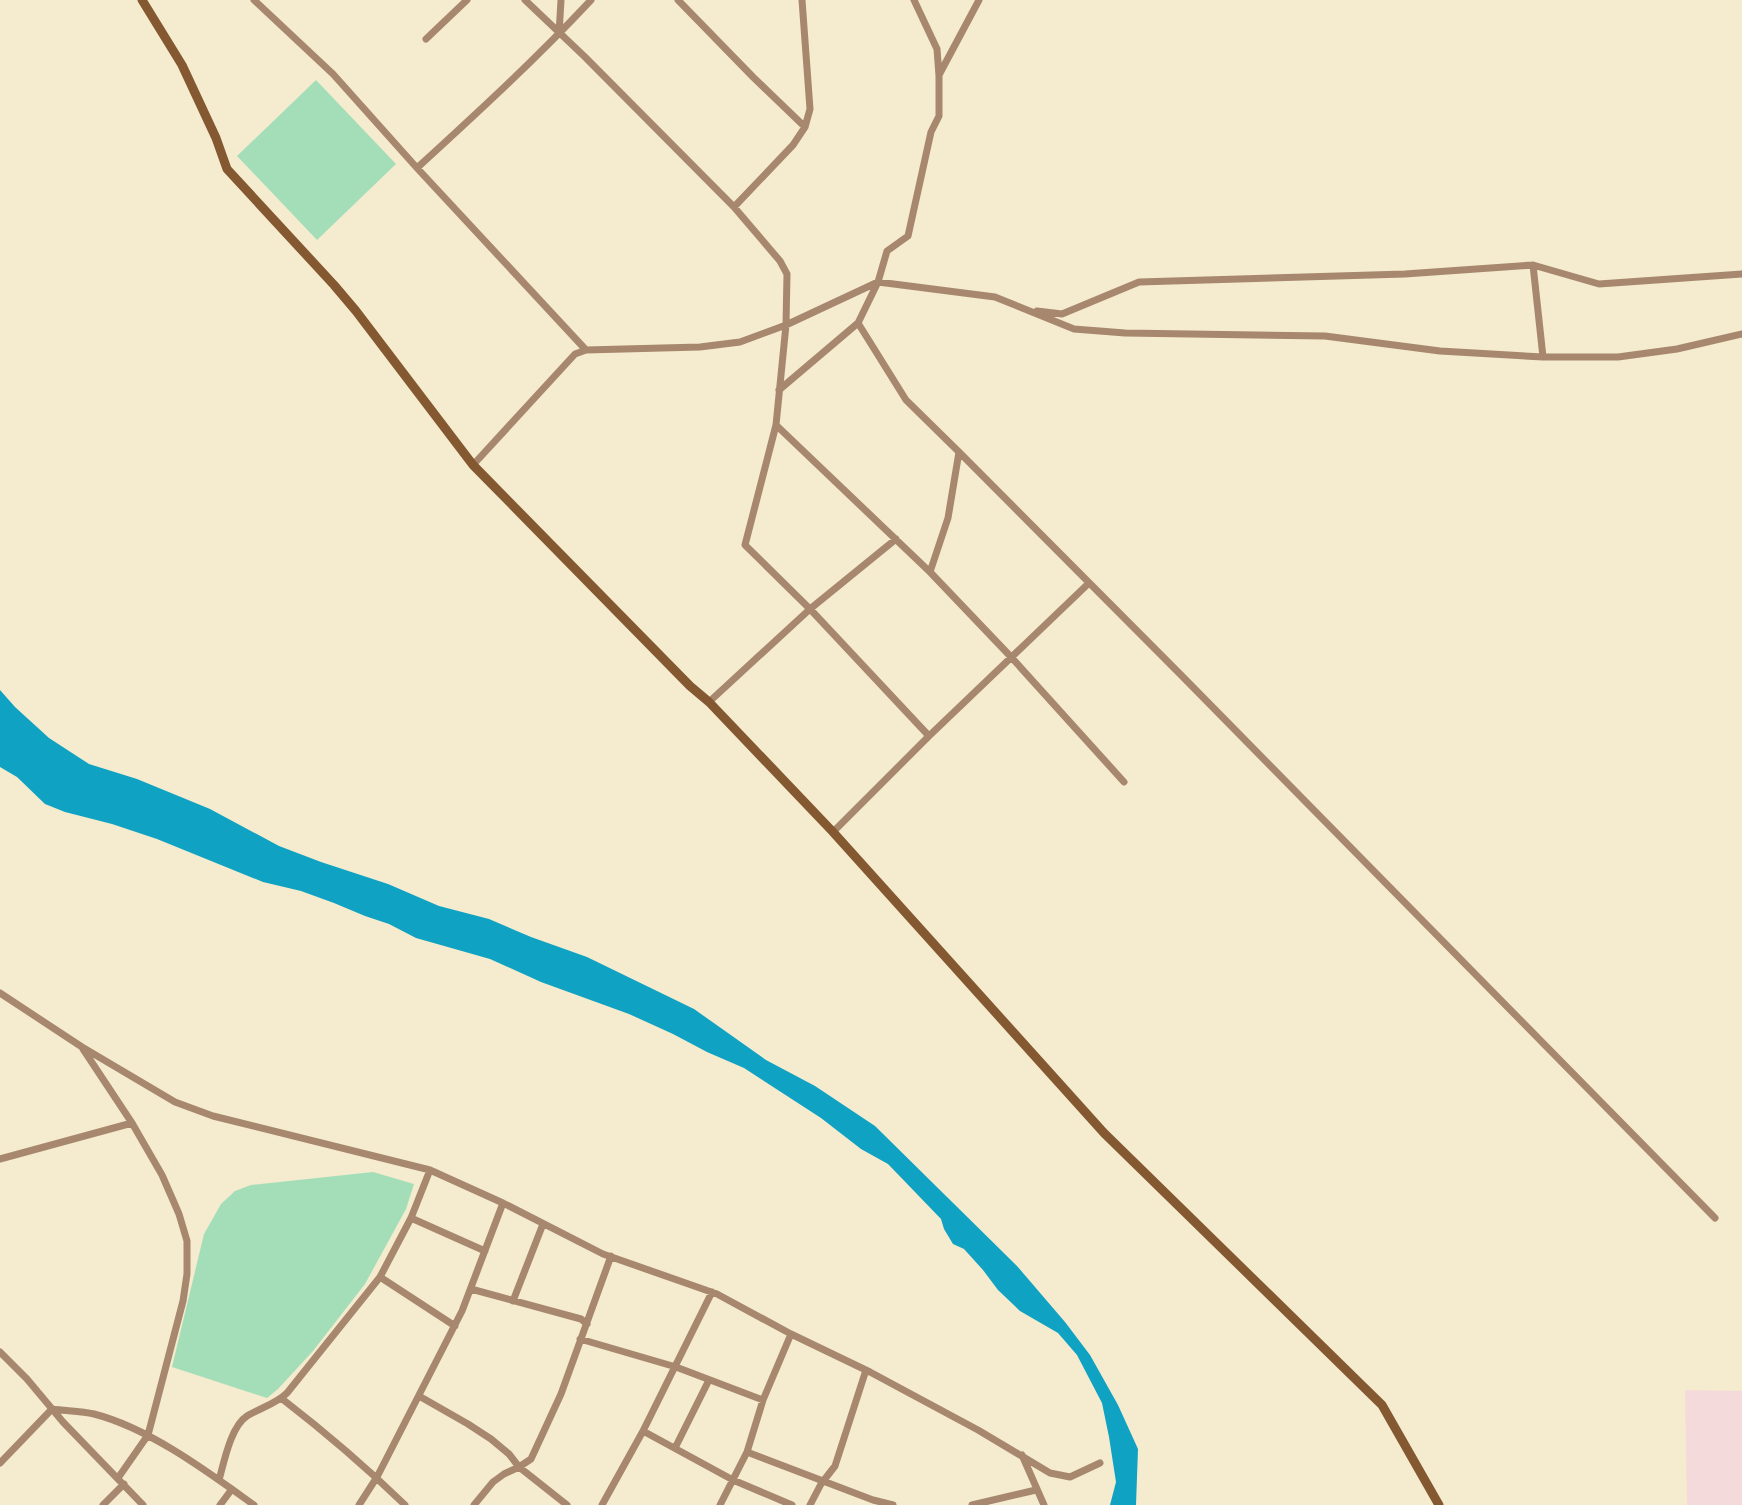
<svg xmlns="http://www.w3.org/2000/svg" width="1742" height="1505" font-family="'Libre Baskerville',serif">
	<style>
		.industrial { fill: #f5dadc }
		.green { fill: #a4deb8 }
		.water { fill: #0fa2c3 }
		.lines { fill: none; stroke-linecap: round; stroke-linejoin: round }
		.street { stroke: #a7886e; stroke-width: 7 }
		.secondary { stroke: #845830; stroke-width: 9 }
	</style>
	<rect width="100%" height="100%" fill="#f5ebce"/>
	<!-- industrial -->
	<path class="industrial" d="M1685,1390l57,1v114h-55z"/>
	<!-- green -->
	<path class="green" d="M316,80l80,84 -79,76 -80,-84z
		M373,1172l41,12 -8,25 -41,75 -52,67 -35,38 -11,9 -95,-31 32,-133 17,-30 14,-13 16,-6z"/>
	<!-- water -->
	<path class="water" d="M0,690l15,17 34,31 40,26 48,15 73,30 69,37 42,16 67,22 51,22 50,13 42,18 56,20 107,52 72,51 49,26 60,40 142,140 48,56 25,33 28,50 20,44 -2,56h-26l6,-23 -7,-45 -7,-34 -25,-48 -19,-22 -38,-22 -22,-21 -15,-20 -19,-21 -11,-5 -9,-15 -3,-10 -53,-55 -27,-15 -40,-31 -77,-50 -37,-16 -34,-18 -44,-20 -88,-32 -51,-23 -74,-21 -27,-14 -24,-8 -31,-13 -33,-12 -38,-9 -106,-43 -45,-15 -47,-12 -20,-8 -28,-27 -17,-10z"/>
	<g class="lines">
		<!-- street -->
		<path class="street" d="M254,0l79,74 84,94 169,182
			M525,0l60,57 149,150 46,54 7,13 -1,51 -10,100 -31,120 65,64 119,127
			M678,0l75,77 52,50
			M559,34l2,-34
			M426,39l41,-39
			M939,75l40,-75
			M417,168c60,-55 119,-109 174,-168
			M734,207l59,-62 12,-18 5,-18 -8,-109
			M1533,265l10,92
			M1037,311l25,3 77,-32 266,-8 128,-9 66,19 143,-10
			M858,323l48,77 53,52 -11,66 -18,54
			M779,390l79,-67 20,-41 9,-31 21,-15 23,-104 8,-16v-40l-2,-27 -23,-49
			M776,425l154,147 82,86 112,124
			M959,452l224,225 532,541
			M473,465l102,-111 11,-4 114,-3 40,-5 46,-17 92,-43 117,15 79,32 51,4 200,3 115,15 103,6h75l59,-8 65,-15
			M709,702l101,-93 86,-70
			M833,832l96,-96 160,-153
			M0,993l82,54 93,55 38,14 217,54 73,33 100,51 114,40 74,40 79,38 108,58 72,43 20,4 30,-14
			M83,1049l49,74 30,52 17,39 8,27v33l-4,27 -35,134 -30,43
			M0,1159l132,-36
			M411,1218l74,33
			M380,1277l75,49
			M471,1289l110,30 6,5
			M513,1301l30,-77
			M580,1339l96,28 87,33
			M0,1352l27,27 36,43 80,83
			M419,1396l49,28 23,15 18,15 10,13 48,38
			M281,1398c44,34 85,69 124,107
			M643,1431l90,49 59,25
			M675,1448l34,-68
			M747,1452l126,48 20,5
			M1022,1455l22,50
			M0,1463l52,-54c14,2 29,2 42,5 55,14 114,58 160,91
			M219,1480c5,-18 12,-54 28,-64 13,-8 29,-12 40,-23l93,-116 31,-59 19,-48
			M103,1505l21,-21
			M220,1505l12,-16
			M359,1505l18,-28 85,-166 41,-108
			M474,1505l19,-23 11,-8 15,-7 12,-8 30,-65 50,-138
			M602,1505l41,-74 69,-139
			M720,1505l27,-53 16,-52 28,-66
			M810,1505l11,-21 14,-18 31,-96
			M972,1505l64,-15"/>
		<!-- secondary -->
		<path class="secondary" d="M142,0l40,65 34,73 11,31 107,116 22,26 117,154 217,221 19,16 124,130 271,301 278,272 57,100"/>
	</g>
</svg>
